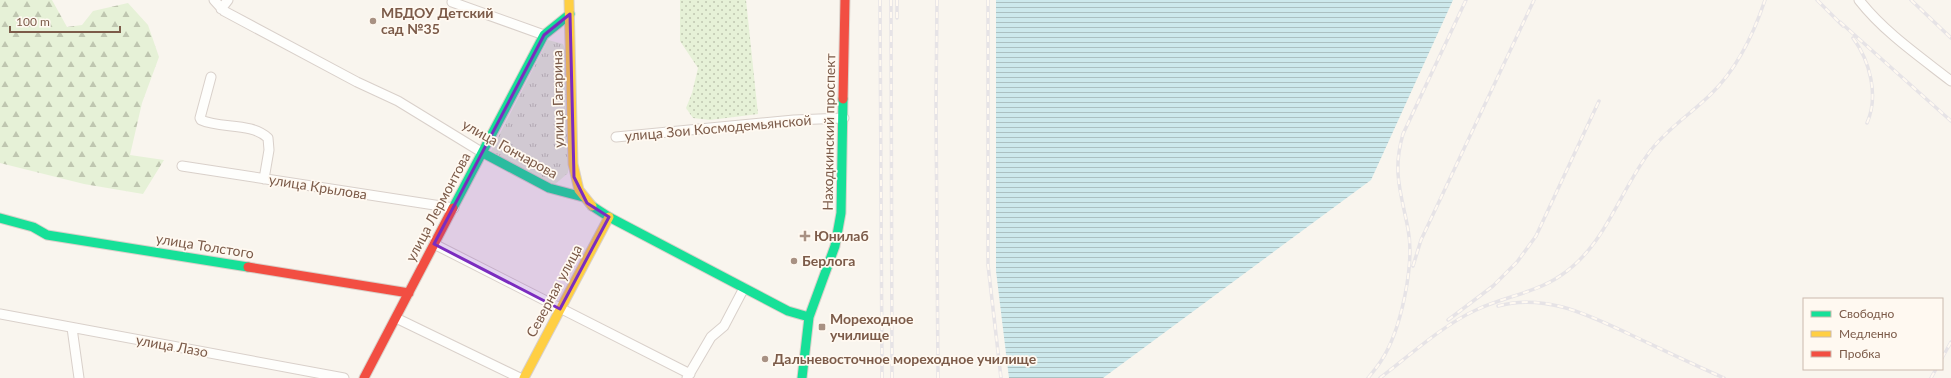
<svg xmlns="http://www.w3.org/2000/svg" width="1951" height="378" font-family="Lato,sans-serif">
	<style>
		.grass { fill: url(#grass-dots) }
		.forest { fill: url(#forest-firs) }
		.park { fill: url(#park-tufts) }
		.water { fill: url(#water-rules) }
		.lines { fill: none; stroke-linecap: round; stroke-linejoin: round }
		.street-casing { stroke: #d9d0ca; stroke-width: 11 }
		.fast-casing { stroke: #d9d0c9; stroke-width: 11 }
		.slow-casing { stroke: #d9d0c9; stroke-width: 11 }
		.jam-casing { stroke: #d9d0c9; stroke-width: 11 }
		.street { stroke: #fefefc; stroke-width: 9 }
		.fast { stroke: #16e098; stroke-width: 9 }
		.slow { stroke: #ffcf43; stroke-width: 9 }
		.jam { stroke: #f24e42; stroke-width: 9 }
		.rail-casing { stroke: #e6e3e6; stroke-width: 3.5 }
		.rail { stroke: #fff9f1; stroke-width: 2; stroke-dasharray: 6; stroke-linecap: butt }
		.marked { fill: #7b2cbf; fill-opacity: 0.2; stroke: #7b2cbf; stroke-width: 3; stroke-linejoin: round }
		.poi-dot { fill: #a89183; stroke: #fff9f1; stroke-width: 1.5 }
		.labels { text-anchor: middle; stroke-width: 3.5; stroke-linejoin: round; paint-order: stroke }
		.poi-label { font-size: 14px; font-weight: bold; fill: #7c5b49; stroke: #fff9f1; text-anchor: start }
		.street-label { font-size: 14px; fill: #7c5b49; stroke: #fff9f1 }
	</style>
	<defs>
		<pattern id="grass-dots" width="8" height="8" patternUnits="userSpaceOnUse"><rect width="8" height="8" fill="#e6f1d7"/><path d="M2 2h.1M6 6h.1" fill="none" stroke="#bfc6b0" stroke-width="1.8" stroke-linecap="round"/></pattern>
		<pattern id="forest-firs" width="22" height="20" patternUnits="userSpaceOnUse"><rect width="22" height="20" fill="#e6f1d7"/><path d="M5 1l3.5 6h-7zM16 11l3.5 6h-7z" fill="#bfc6b0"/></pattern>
		<pattern id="park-tufts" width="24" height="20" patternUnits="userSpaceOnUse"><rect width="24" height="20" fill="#e6f1d7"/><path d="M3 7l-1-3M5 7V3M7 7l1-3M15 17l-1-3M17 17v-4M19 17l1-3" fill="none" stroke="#bfc6b0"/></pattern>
		<pattern id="water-rules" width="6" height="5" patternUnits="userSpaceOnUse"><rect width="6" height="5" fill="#cde9ec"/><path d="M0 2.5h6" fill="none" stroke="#abc0c1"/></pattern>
	</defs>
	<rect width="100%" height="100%" fill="#f9f5ee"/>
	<!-- grass -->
	<path class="grass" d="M680,0h66l12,114 -48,6 -17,-2 -7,-10 6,-15 6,-25 -18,-27z"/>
	<!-- forest -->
	<path class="forest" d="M0,0h52l15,27 15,-2 11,-14 35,-8 20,22 11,32 -17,46 -12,52 34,5 -21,34 -59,-10 -84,-21z"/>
	<!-- park -->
	<path class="park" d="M548,40l15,4 3,8 2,121 -15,13 -62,-35z"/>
	<!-- water -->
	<path class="water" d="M996,0h457l-82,180 -268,198h-94l-13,-107z"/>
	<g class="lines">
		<defs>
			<path id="street" d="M214,0l10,11 133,71 41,19 85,52
				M1859,0c25,32 60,56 92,81
				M452,2l92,33
				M221,9l7,-9
				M211,77l-11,41 1,2c20,9 50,2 67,18l1,12 -5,29
				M616,137l178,-17 50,-2
				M182,166l272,42
				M434,244l256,130
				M0,314l344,64
				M396,318l124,60
				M72,328l7,50
				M687,378l24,-41 13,-11 20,-38"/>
			<path id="fast" d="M483,153l66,35 34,9
				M592,206l17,11 179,94 21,6
				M453,208l91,-173 26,-21
				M0,218l33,9 14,8 201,32
				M802,378l7,-61 26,-71 6,-33 2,-114"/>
			<path id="slow" d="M569,0l4,164 6,26 13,16
				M524,378l85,-161"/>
			<path id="jam" d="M843,99l2,-99
				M248,267l161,26
				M364,378l89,-170"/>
		</defs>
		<!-- street casing -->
		<use href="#street" class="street-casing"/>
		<!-- fast casing -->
		<use href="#fast" class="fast-casing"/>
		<!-- slow casing -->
		<use href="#slow" class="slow-casing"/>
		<!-- jam casing -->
		<use href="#jam" class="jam-casing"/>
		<!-- street -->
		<use href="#street" class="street"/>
		<!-- fast -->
		<use href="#fast" class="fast"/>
		<!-- slow -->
		<use href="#slow" class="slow"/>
		<!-- jam -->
		<use href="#jam" class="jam"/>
		<defs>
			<path id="rail" d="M880,0l2,378
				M891,0l1,378
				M937,0l-1,105 2,273
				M988,0v265l13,113
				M1817,0l26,26
				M1911,0l40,38
				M897,18v-18
				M1840,22l111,99
				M1853,38c17,23 26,58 14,85
				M1413,266l8,-26 113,-240
				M1498,306c47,-13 90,9 131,28 32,15 63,30 95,44
				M1448,320l45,-34 24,-24 19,-26 63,-135
				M1942,358l9,-16
				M1368,378c5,-6 9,-11 13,-17 20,-30 34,-97 27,-132 -7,-37 -16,-57 -5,-95l63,-134
				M1380,378c29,-22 63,-53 96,-68 27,-13 59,-17 84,-34 46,-30 59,-85 91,-126 17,-22 41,-37 60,-56 25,-24 43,-61 54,-94
				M1931,378l5,-9"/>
		</defs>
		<!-- rail casing -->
		<use href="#rail" class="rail-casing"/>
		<!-- rail -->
		<use href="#rail" class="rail"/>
	</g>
	<!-- marked area -->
	<path class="marked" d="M570,14l4,163 13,26 22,14 -49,92 -126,-65 110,-209z"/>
	<!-- markers -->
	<g class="poi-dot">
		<circle cx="373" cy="21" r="4"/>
		<path d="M803 230h4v4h4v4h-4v4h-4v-4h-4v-4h4z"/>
		<circle cx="794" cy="261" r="4"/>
		<rect x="818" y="323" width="8" height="8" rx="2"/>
		<circle cx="765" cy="359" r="4"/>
	</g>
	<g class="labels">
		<!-- poi labels -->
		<g class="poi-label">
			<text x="381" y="18">МБДОУ Детский<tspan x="381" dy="16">сад №35</tspan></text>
			<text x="814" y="241">Юнилаб</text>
			<text x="802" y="266">Берлога</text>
			<text x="830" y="324">Мореходное<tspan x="830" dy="16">училище</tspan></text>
			<text x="773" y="364">Дальневосточное мореходное училище</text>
		</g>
		<!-- street labels -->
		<g class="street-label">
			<text transform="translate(558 99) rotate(-91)" y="5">улица Гагарина</text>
			<text transform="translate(718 128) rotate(-5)" y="5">улица Зои Космодемьянской</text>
			<text transform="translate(829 132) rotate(-89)" y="5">Находкинский проспект</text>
			<text transform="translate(510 149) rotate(29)" y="5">улица Гончарова</text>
			<text transform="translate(318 187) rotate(9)" y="5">улица Крылова</text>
			<text transform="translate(438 207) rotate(-62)" y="5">улица Лермонтова</text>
			<text transform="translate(205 246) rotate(9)" y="5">улица Толстого</text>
			<text transform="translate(554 291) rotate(-62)" y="5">Северная улица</text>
			<text transform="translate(172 346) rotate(10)" y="5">улица Лазо</text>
		</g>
	</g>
	<!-- legend -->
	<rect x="1803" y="298" width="140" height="72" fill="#fff9f1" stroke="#cbbaae"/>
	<rect x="1811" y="311" width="20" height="6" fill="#16e098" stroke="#cbbaae"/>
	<text x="1839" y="318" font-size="12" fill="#7c5b49">Свободно</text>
	<rect x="1811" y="331" width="20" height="6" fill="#ffcf43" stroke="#cbbaae"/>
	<text x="1839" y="338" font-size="12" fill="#7c5b49">Медленно</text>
	<rect x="1811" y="351" width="20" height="6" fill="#f24e42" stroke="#cbbaae"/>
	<text x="1839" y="358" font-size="12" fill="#7c5b49">Пробка</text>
	<!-- scale -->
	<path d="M10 26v6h110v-6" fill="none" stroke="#7c5b49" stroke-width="2"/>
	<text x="16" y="26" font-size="12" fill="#7c5b49" stroke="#fff9f1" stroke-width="3" paint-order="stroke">100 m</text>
</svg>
